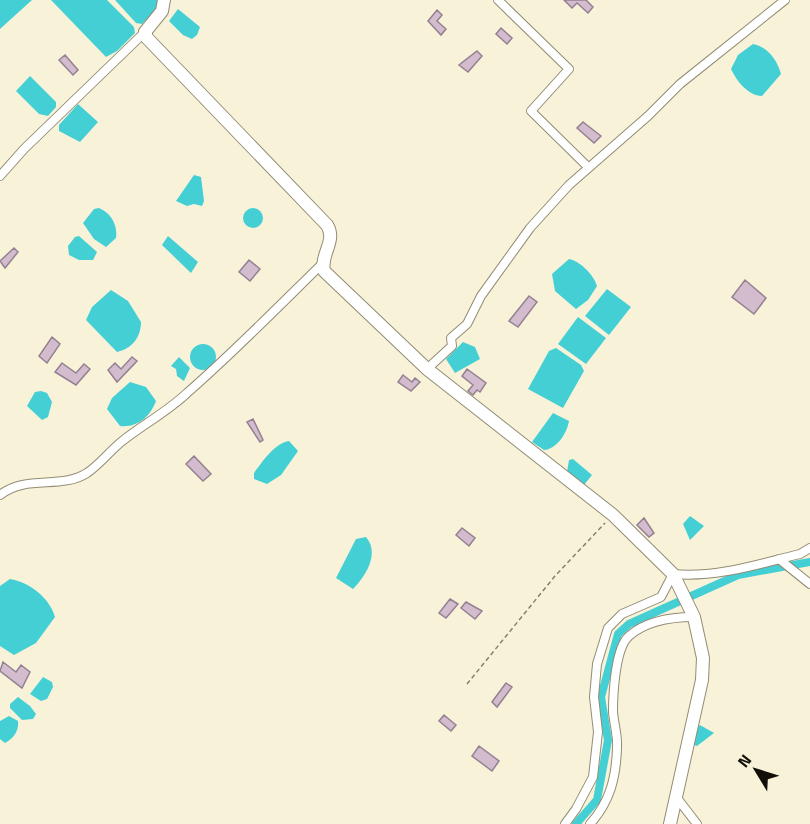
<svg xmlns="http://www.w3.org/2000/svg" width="810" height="824" font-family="'Titillium Web',sans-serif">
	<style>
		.water { fill: #44cfd5 }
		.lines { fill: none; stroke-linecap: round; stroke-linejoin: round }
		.canal { stroke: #44cfd5; stroke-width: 8 }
		.building { fill: #d2bcce; stroke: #948091; stroke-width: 1.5 }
		.minor-casing { stroke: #928c75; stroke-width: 10 }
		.secondary-casing { stroke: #928c75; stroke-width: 14 }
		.path { stroke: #858171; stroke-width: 1.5; stroke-dasharray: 4.5 3; stroke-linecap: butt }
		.minor { stroke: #fff; stroke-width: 8 }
		.secondary { stroke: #fff; stroke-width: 12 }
	</style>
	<rect width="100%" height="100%" fill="#f8f2d9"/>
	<!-- water -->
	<path class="water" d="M0,0h32l-32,29z
		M51,0h56l27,27 1,6 -18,18 -11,6z
		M115,0h42v8l-15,16 -6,-1z
		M178,9l22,18 -3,8 -5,4 -9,-4 -14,-14z
		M753,44c15,3 24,16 28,30l-19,22c-14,0 -26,-16 -31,-27l7,-14z
		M30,76l26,26v5l-8,9 -9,-2 -23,-23z
		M78,104l20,18 -18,20 -21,-11v-6z
		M194,175l7,2 3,24 -2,5 -8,-2 -7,2 -11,-5z
		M99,208c12,5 19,17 17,30l-10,9 -12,-8 -11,-16 11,-14z
		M243 218a10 10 0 1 1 20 0a10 10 0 1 1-20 0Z
		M79,236l18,16 -4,8h-14l-10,-5 -1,-9 7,-9z
		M168,236l30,26 -7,11 -29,-28z
		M569,259c11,2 25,16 28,27l-9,14 -12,9 -21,-18 -3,-17z
		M607,289l24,18 -22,28 -24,-19z
		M111,290l17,11 13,21c0,16 -10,27 -24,30l-31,-32 6,-13z
		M578,317l28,21 -20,26 -28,-20z
		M463,342l12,5 5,12 -25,14 -9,-14z
		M190 357a13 13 0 1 1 26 0a13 13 0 1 1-26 0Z
		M556,348l25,17 3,6 -21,37 -35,-19 21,-38z
		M179,357l11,11 -6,13 -7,-5 -1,-7 -5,-3z
		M130,382l16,5 10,14c-6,16 -19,27 -36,25l-13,-17 5,-11z
		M41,391l6,2 5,9 -4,15 -6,3 -15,-14 8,-14z
		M553,413l16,8c-2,12 -12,28 -25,29l-12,-8z
		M289,441l9,10 -17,24 -14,9 -13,-5v-6c8,-11 21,-30 35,-32z
		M573,459l19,16 -8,10 -17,-13 2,-12z
		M690,516l14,10 -14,14 -7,-16z
		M366,537c14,16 0,39 -13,52l-17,-11 20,-39z
		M10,579c19,3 40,19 45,38l-19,26 -22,12 -14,-9v-60z
		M43,677l9,5 1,5 -6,12 -6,2 -11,-7z
		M18,697l12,9 6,8 -3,5 -11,1 -12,-12v-4z
		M9,716l9,5c1,10 -4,17 -13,22l-5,-4v-18z
		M700,725l14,8 -17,13 -3,-1 2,-16z"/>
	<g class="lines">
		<!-- canal -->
		<path class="canal" d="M576,824l21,-24 11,-60 -7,-43 17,-63 11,-10 109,-49 72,-13"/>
	</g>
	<!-- building -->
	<path class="building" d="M564,0h22l7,7 -5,6 -11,-10 -5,5z
		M437,10l5,5 -5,6 9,8 -5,6 -13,-14z
		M501,28l11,10 -5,6 -11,-10z
		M477,51l5,5 -14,16 -9,-7z
		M65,55l13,15 -5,5 -14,-15z
		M583,122l18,14 -7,7 -17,-15z
		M14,248l4,4 -13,16 -5,-7z
		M249,260l11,9 -10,12 -11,-9z
		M745,280l21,18 -12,16 -22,-17z
		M529,296l8,6 -19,25 -9,-6z
		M52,337l8,7 -13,19 -8,-7z
		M132,357l5,4 -20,21 -9,-12 7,-7 6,6z
		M62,363l14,10 8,-9 6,5 -14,16 -21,-13z
		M467,369l19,14 -6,9 -3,-2 -4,5 -5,-4 5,-6 -11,-9z
		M403,375l9,7 3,-4 5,4 -9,9 -13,-9z
		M253,419l10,21 -3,2 -13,-20z
		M194,456l17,18 -8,7 -17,-17z
		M644,518l10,15 -5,4 -12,-12z
		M462,528l13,10 -6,8 -13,-11z
		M450,599l8,5 -12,14 -7,-5z
		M466,602l16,9 -7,8 -14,-11z
		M3,662l13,10 5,-7 9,7 -8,16 -22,-17z
		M506,683l6,4 -15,20 -5,-5z
		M444,715l12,10 -5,6 -12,-10z
		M479,746l20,15 -7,10 -20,-15z"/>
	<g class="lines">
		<defs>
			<path id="minor" d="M498,0l71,69 -38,42 57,56
				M0,176l24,-27 121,-117
				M427,369l25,-23 -1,-8 16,-14 14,-28 49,-68 39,-43 79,-69 32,-32 105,-84
				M0,495c27,-21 60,-5 87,-22 12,-8 22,-21 34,-31 21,-17 46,-30 66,-49 47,-41 91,-86 136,-130
				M779,559l31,25
				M677,798l20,26
				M565,824l11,-15 17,-32 5,-45 -4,-35 3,-33 11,-36 14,-14 39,-17 12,-23c44,4 85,-10 127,-20l10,-6
				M590,824c20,-22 26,-46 27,-76 1,-12 -3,-24 -4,-36 0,-17 2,-64 16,-76 17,-15 43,-19 65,-19"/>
			<path id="secondary" d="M164,0l-2,11 -17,21 2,6 180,187c10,16 -7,29 -3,46l103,98 186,146 60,59 21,43 9,41 -1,22 -32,144"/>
		</defs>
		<!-- minor casing -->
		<use href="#minor" class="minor-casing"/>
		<!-- secondary casing -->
		<use href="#secondary" class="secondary-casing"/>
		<!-- path -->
		<path class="path" d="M467,684l88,-108 50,-53"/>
		<!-- minor -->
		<use href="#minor" class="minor"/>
		<!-- secondary -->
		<use href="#secondary" class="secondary"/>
	</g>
	<!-- north arrow -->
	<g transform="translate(756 770) rotate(308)" stroke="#f8f2d9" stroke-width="4.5" paint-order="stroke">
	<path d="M0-4.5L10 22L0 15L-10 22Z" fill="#110f07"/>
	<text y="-9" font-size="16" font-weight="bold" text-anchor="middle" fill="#110f07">N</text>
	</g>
</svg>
